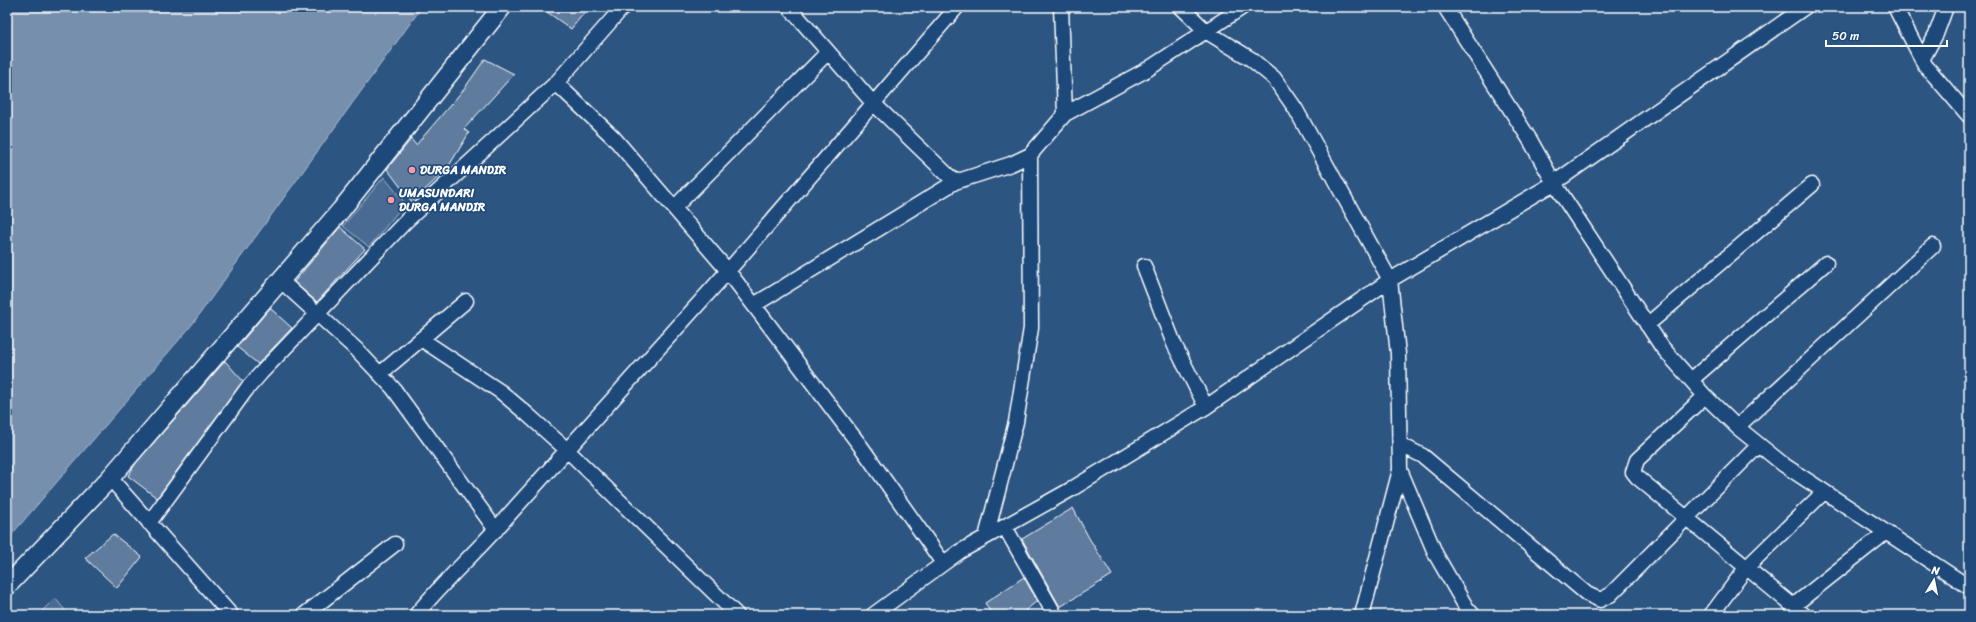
<svg xmlns="http://www.w3.org/2000/svg" width="1976" height="622" font-family="Sriracha,sans-serif">
	<style>
		.green { fill: #486b92; stroke: #a4b5c8 }
		.water { fill: #748fad; stroke: #acbcce }
		.building { fill: #5e7c9f; stroke: #fff }
		.lines { fill: none; stroke-linecap: round; stroke-linejoin: round }
		.minor-casing { stroke: #fff; stroke-width: 17 }
		.tertiary-casing { stroke: #fff; stroke-width: 21 }
		.minor { stroke: #1f4a7a; stroke-width: 14 }
		.tertiary { stroke: #1f4a7a; stroke-width: 18 }
		.poi-dot { fill: #ff9aa2; stroke: #1f4a7a; stroke-width: 1.5 }
		.labels { text-anchor: middle; stroke-width: 3.5; stroke-linejoin: round; paint-order: stroke }
		.poi-label { font-size: 12px; font-weight: bold; fill: #fff; stroke: #1f4a7a; text-anchor: start }
	</style>
	<rect width="100%" height="100%" fill="#2c5582"/>
	<filter id="ink" filterUnits="userSpaceOnUse"><feTurbulence type="fractalNoise" baseFrequency=".025" numOctaves="2"/><feDisplacementMap in="SourceGraphic" scale="8" xChannelSelector="R" yChannelSelector="G"/><feConvolveMatrix kernelMatrix="1 2 1 2 8 2 1 2 1" color-interpolation-filters="sRGB"/></filter>
	<g filter="url(#ink)">
		<!-- green -->
		<path class="green" d="M384,177l21,26 -36,44 -26,-21z
			M55,598l14,17h-31z"/>
		<!-- water -->
		<path class="water" d="M7,7h415l-231,319 -184,214z"/>
		<!-- building -->
		<path class="building" d="M540,7h49l-18,22z
			M485,59l29,15 -50,55 5,4 -22,36 -35,33 -25,-33 24,-30 5,6 48,-56z
			M340,227l25,22 -48,53 -23,-20z
			M270,308l22,20 -34,36 -21,-17z
			M225,361l18,20 -86,117 -29,-22 8,-13z
			M1073,508l16,30 23,37 -52,32 -38,-68z
			M113,534l29,23 -25,31 -32,-30z
			M1024,577l13,24 -17,14h-28l-7,-12z"/>
		<g class="lines">
			<defs>
				<path id="minor" d="M789,7l84,96 82,79 56,-18 19,-9
					M1181,7l26,25 44,27 23,19 21,30 95,172 8,74 2,116 36,85 30,52 7,8
					M1445,7l85,133 24,43 108,164 43,49 32,31 47,38 185,122
					M1895,7l30,58 44,51
					M1922,60l14,-26 10,-27
					M556,83l58,55 114,133 229,-264
					M1065,114l83,-45 95,-62
					M674,208l154,-156
					M1144,266l30,78 32,63
					M280,280l77,70 36,38 103,142
					M754,305l201,-123
					M1647,325l165,-140
					M421,339l80,53 26,22 39,35 171,166
					M381,373l85,-72
					M1691,380l135,-117
					M1705,396l-68,64 -4,12 4,5 167,138
					M1737,427l196,-181
					M1401,445l22,11 164,138 13,6 10,-5 149,-150
					M110,478l121,137
					M149,523l97,-133 15,-17 145,-152 150,-138 67,-76
					M1005,527l50,88
					M986,537l30,-115 15,-94 -1,-173 35,-41 -4,-107
					M1793,606l92,-73
					M304,615l91,-71
					M416,615c25,-31 54,-57 81,-87 77,-85 154,-172 231,-257l134,177 81,115
					M873,615l86,-63 111,-62 136,-83 184,-127 164,-97 251,-176
					M1362,615l38,-145
					M1711,615l35,-47 78,-76"/>
				<path id="tertiary" d="M7,586l103,-108 231,-268 161,-203"/>
			</defs>
			<!-- minor casing -->
			<use href="#minor" class="minor-casing"/>
			<!-- tertiary casing -->
			<use href="#tertiary" class="tertiary-casing"/>
			<!-- minor -->
			<use href="#minor" class="minor"/>
			<!-- tertiary -->
			<use href="#tertiary" class="tertiary"/>
		</g>
	</g>
	<!-- markers -->
	<g class="poi-dot">
		<circle cx="412" cy="170" r="4"/>
		<circle cx="391" cy="200" r="4"/>
	</g>
	<g class="labels">
		<!-- poi labels -->
		<g class="poi-label">
			<text x="420" y="174">DURGA MANDIR</text>
			<text x="399" y="197">UMASUNDARI<tspan x="399" dy="14">DURGA MANDIR</tspan></text>
		</g>
	</g>
	<!-- margin -->
	<rect width="1976" height="622" fill="none" stroke="#1f4a7a" stroke-width="24"/>
	<rect x="12" y="12" width="1952" height="598" fill="none" stroke="#fff" stroke-width="1.5" filter="url(#ink)"/>
	<!-- north arrow -->
	<g transform="translate(1934 580) rotate(10)" stroke="#1f4a7a" stroke-width="3" paint-order="stroke">
	<path d="M0-3L7 15L0 10L-7 15Z" fill="#ffffff"/>
	<text y="-6" font-size="11" font-weight="bold" text-anchor="middle" fill="#ffffff">N</text>
	</g>
	<!-- scale -->
	<path d="M1826 40v6h121v-6" fill="none" stroke="#ffffff" stroke-width="2"/>
	<text x="1832" y="40" font-size="12" fill="#ffffff" stroke="#1f4a7a" stroke-width="3" paint-order="stroke">50 m</text>
</svg>
